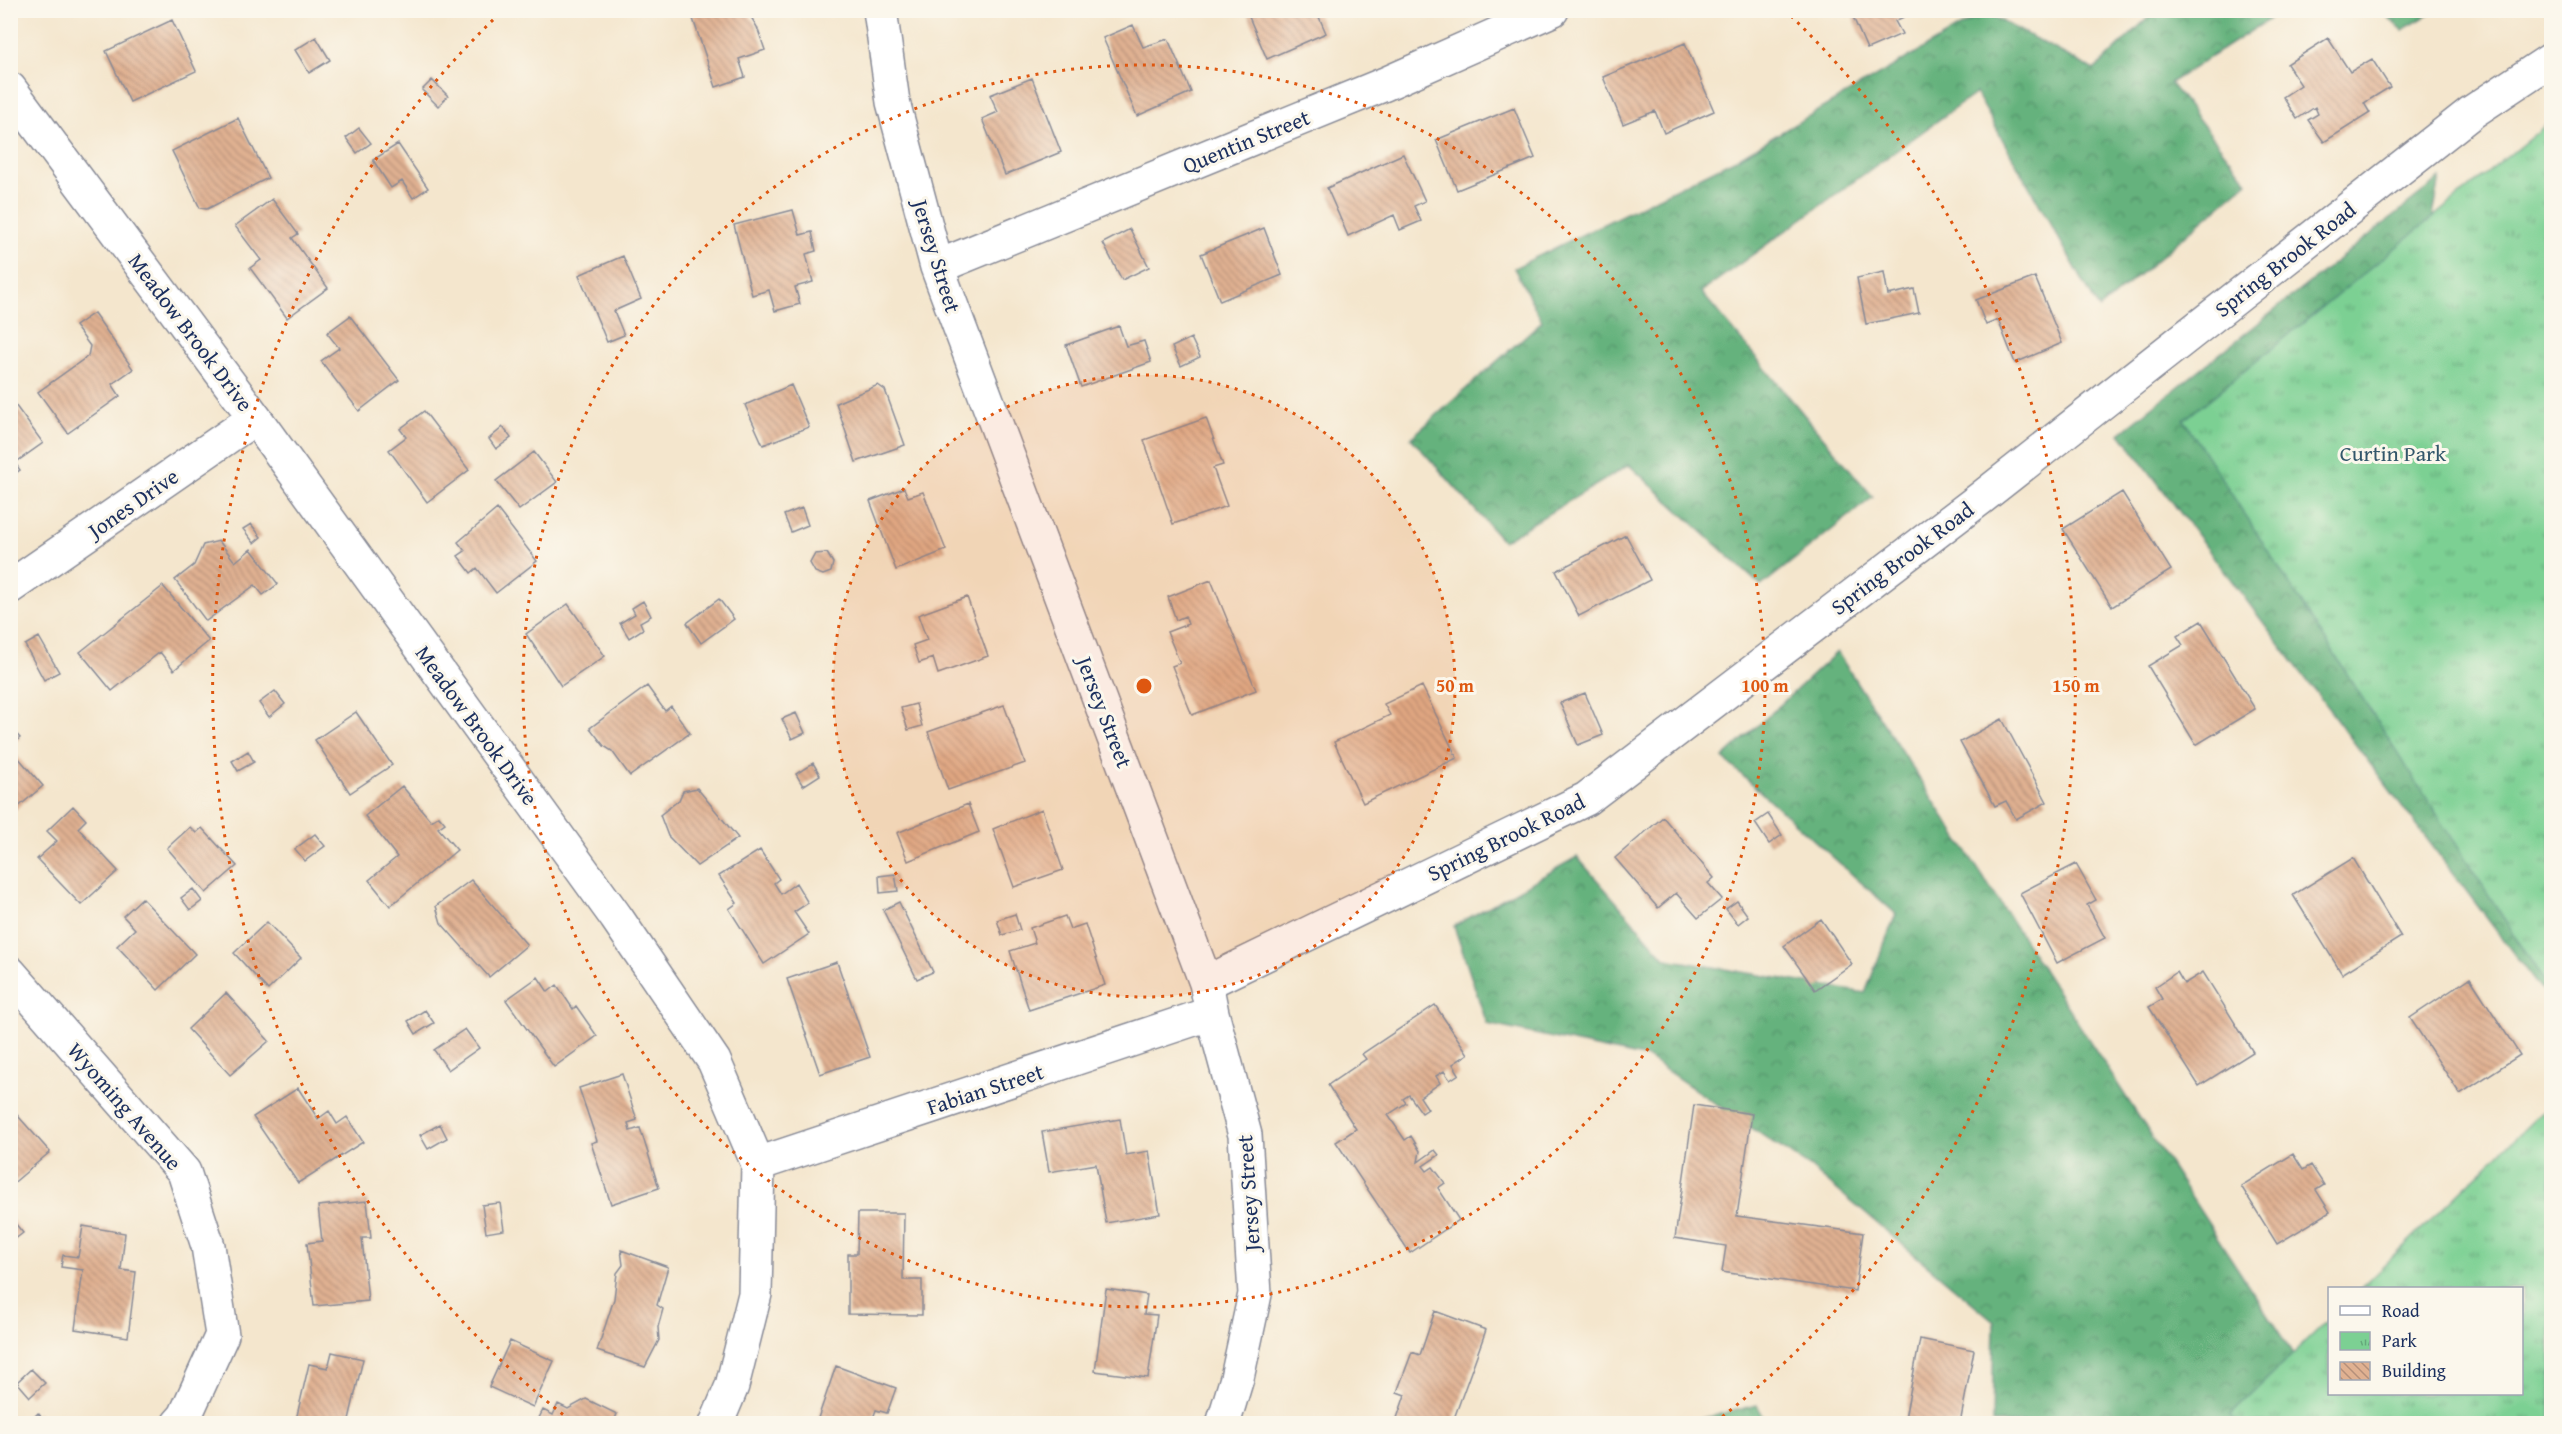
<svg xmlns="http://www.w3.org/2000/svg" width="2562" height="1434" font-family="'Gentium Book Plus',serif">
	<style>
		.forest { fill: url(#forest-crowns); stroke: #40706e; stroke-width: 1.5 }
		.park { fill: url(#park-tufts); stroke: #4c8078; stroke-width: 1.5 }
		.building { fill: url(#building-back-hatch) }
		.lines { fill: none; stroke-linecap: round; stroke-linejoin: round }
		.minor-casing { stroke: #888a96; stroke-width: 36 }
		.minor { stroke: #fff; stroke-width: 33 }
		.ring { fill: none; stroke: #de5710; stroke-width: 3; stroke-dasharray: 3 6 }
		.labels { text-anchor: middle; stroke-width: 6; stroke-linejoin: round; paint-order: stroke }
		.street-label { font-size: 22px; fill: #1b2f5e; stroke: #fbf7ec }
		.park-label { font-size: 22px; fill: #33576b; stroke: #fbf7ec }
		.centre { fill: #de5710; stroke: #fbf7ec; stroke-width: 3 }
		.ring-label { font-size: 18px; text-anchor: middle; font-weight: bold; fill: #de5710; stroke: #fbf7ec; stroke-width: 6; stroke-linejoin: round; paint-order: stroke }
	</style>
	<defs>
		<pattern id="forest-crowns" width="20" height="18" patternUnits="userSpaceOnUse" patternTransform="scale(1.5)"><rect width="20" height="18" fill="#65b27d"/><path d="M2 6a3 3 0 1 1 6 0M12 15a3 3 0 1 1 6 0" fill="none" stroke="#52916a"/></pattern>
		<pattern id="park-tufts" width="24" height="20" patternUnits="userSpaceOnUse" patternTransform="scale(1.5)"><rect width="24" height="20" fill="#7cd093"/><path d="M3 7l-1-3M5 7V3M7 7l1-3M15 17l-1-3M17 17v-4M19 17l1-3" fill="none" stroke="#65a97b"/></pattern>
		<pattern id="building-back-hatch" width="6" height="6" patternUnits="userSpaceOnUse" patternTransform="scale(1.5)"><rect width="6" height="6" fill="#e0b191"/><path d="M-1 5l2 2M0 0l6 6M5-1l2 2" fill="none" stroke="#b5907a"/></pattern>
	</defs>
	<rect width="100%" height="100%" fill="#fbf7ec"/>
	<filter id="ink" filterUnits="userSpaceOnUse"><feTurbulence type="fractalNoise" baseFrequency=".0167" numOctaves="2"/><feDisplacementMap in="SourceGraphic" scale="12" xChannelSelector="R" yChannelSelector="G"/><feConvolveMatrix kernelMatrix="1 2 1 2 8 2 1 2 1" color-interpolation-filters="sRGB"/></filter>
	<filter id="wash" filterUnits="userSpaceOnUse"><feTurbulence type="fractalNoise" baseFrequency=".008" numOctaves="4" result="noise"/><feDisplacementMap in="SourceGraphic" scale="24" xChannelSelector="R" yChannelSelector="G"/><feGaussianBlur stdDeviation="1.35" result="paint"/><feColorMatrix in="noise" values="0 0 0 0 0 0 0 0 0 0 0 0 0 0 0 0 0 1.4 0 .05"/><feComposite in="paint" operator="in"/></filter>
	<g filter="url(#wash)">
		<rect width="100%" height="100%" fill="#f4e6cd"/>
		<!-- forest -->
		<path class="forest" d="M2155,11h127l-112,72 78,99 -149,127 -123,-216 -275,199 172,205 -112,89 -132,-121 -126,76 -92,-103 131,-117 -28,-53 222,-109 249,-147 109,58z
			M2381,11h54l-33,19z
			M2440,179l-51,261 162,534v29l-431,-570z
			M1837,652l456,702 -63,61 6,8h-244l2,-102 -183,-153 -163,-110 -161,-34 -33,-98 123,-69 89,102 199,34 31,-79 -173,-156z
			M1757,1405l10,18h-83z"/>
		<!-- park -->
		<path class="park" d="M2551,121v871l-367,-572z
			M2551,1103v320h-315l-6,-8 99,-96 1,75h192v-106h-161z"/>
		<g id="blocks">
			<!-- building -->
			<path class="building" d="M690,10h57l10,17 8,23 -26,9 6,18 -29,10z
				M1246,10h70l10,23 -59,26z
				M1850,10h68l-23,11 7,13 -35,15z
				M172,20l24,51 -66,31 -24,-51z
				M1133,25l10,22 25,-8 23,53 -54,24 -34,-78z
				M316,37l14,23 -21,13 -14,-23z
				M2328,38l22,34 22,-13 18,28 -26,16 6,10 -46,29 -16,-22 10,-6 -3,-7 -18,12 -14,-22 18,-12 -14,-21z
				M1685,43l29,68 -50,22 -9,-22 -32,13 -20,-47z
				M1032,78l29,74 -56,23 -23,-56 16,-7 -8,-17z
				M432,80l16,16 -10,10 -16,-16z
				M1514,108l21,50 -78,32 -21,-50z
				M238,118l30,60 -61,31 -7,-1 -28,-57z
				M359,128l12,15 -14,10 -11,-15z
				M398,144l30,44 -15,10 -11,-17 -11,7 -18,-28z
				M1403,154l22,47 -11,5 7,15 -21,9 -6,-15 -46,21 -21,-48z
				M272,199l26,35 -6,4 36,50 -41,30 -37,-50 11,-8 -26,-34z
				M793,210l7,25 12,-3 4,19 -10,3 7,28 -18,5 5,17 -25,7 -6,-21 -17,5 -18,-70z
				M1264,228l18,47 -62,26 -19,-47z
				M1130,229l19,38 -27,13 -19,-37z
				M623,256l18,43 -27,12 10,24 -17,7 -28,-67z
				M1884,272l4,23 26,-6 5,24 -53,11 -9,-46z
				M2035,277l27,66 -47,20 -17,-43 -12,5 -10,-25z
				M94,313l39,56 -21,15 8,12 -52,37 -30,-41 50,-36 2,-10 -15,-20z
				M350,316l49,64 -40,31 -38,-50 18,-13 -12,-15z
				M1119,326l7,20 18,-5 7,21 -70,25 -15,-42z
				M1191,338l9,19 -19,9 -9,-19z
				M791,385l18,42 -46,18 -18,-40z
				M878,385l7,5 20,55 -49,17 -20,-59z
				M10,398l33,45 -28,20 5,7 -10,7z
				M424,411l45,59 -42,32 -38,-52 17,-13 -6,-8z
				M1206,418l17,47 -10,3 14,38 -54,18 -29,-84z
				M503,427l8,11 -15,11 -7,-10z
				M534,452l23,30 -38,28 -23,-29z
				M904,488l4,9 15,-5 23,58 -50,20 -26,-69z
				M2122,492l49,78 -59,37 -49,-78z
				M802,508l6,17 -17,7 -7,-17z
				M497,509l40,52 -41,32 -19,-25 -6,5 -13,-17 7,-5 -7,-9z
				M251,524l10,13 -7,6 -11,-14z
				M1626,535l24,45 -71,36 -23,-45z
				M219,541l16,21 16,-13 27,35 -15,11 -8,-10 -49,36 -31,-41 19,-15 9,-20z
				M827,553l6,10 -2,9 -8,3 -8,-3 -5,-9 5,-9z
				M1211,580l45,110 -64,25 -20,-49 8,-3 -13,-31 21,-8 -3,-8 -9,4 -8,-23z
				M163,586l46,55 -35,29 -14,-18 -48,39 -32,-39z
				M967,597l21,59 -50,18 -5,-16 -14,5 -6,-18 14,-5 -9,-25z
				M719,599l15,20 -33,24 -14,-20z
				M643,601l8,15 -11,6 3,7 -14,9 -9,-15 15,-9 -3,-6z
				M568,604l37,52 -44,30 -35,-52z
				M2201,621l54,88 -59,36 -48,-79 35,-21 -6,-9z
				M39,637l20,35 -15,8 -19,-35z
				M647,686l18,25 6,-5 19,27 -60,43 -18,-25 -8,-5 -14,-18z
				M1422,686l35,72 -94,45 -29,-61 56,-27 -6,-11z
				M275,691l10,13 -16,13 -10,-14z
				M1585,693l18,42 -25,10 -18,-42z
				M916,704l6,22 -14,4 -7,-22z
				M1004,705l21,58 -77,27 -20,-58z
				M356,712l36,53 -42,28 -35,-53z
				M796,713l9,20 -13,6 -10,-20z
				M2002,719l45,83 -31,17 -10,-18 -11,5 -35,-64z
				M10,727l10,11 -10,8z
				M10,748l33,38 -33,28z
				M248,751l6,11 -16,9 -6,-10z
				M813,763l7,12 -17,11 -7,-12z
				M402,786l29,35 8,-5 6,7 -7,5 19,22 -67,56 -21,-26 28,-23 -32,-41z
				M697,788l41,50 -41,28 -29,-30 -8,-21 19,-15 4,-9z
				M968,804l11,28 -71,29 -11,-28z
				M73,806l13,14 -8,8 40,43 -37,34 -44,-46 20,-18 -10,-10z
				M1042,809l21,61 -49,17 -21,-58z
				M1768,814l14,21 -13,9 -14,-21z
				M1663,817l51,61 -6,5 14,16 -24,19 -22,-25 -18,15 -43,-50z
				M190,827l6,6 6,-5 35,38 -31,27 -39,-45z
				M315,834l10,12 -20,15 -10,-12z
				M760,850l19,29 -5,4 7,11 15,-11 12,20 -14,9 15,22 -45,30 -35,-55 8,-6 -18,-27z
				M2353,858l48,79 -59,37 -49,-79z
				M2076,864l20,36 -9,5 18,33 -48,25 -37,-70z
				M895,874l3,17 -18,2 -1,-17z
				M471,880l56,65 -38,32 -48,-54 -5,-17z
				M193,889l9,12 -12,9 -9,-12z
				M142,898l53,56 -37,36 -41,-44 18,-17 -12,-13z
				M1737,901l11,15 -10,8 -12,-15z
				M899,902l34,70 -16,7 -34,-69z
				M1015,914l5,16 -18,5 -5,-15z
				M1065,916l5,13 15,-5 20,61 -76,25 -19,-59 25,-8 -5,-15z
				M1821,919l31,45 -37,26 -31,-44z
				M267,922l34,36 -33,32 -34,-37z
				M837,962l33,95 -50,17 -33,-95z
				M2177,972l7,12 19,-12 50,80 -54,34 -50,-79 13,-8 -7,-12z
				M538,977l10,15 9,-7 16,24 3,-3 21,30 -43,31 -48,-67z
				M2470,978l50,77 -60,39 -50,-76z
				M226,993l43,48 -39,34 -42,-46z
				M1435,1005l33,49 -15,10 6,10 -9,6 -6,-9 -8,5 4,7 -20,14 8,12 -6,4 -13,-18 -6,4 3,4 -18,12 17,25 6,-4 9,15 -2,11 17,-12 4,5 -16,11 4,5 6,-4 12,16 -7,5 21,32 -49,33 -74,-111 20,-13 -28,-44 38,-26 -4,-5z
				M425,1010l9,13 -18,11 -8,-13z
				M465,1029l14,19 -31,22 -14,-20z
				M622,1074l15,46 -9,3 2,8 10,-3 19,60 -48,16 -20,-61 6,-2 -18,-53z
				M298,1088l20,31 11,-8 8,13 10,-7 16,25 -65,41 -45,-66z
				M1694,1105l58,9 -15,102 126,17 -8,58 -133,-19 4,-26 -51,-8z
				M10,1107l40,45 -40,34z
				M1120,1119l6,36 23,-4 11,63 -54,9 -10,-59 -47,8 -7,-40z
				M440,1124l7,14 -19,11 -8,-14z
				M2293,1154l10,16 8,-5 13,20 -8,5 14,22 -53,32 -36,-58z
				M367,1201l4,37h-9l6,63 -54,5 -7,-63 15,-2 -4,-35z
				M500,1203l4,27 -18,3 -4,-28z
				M858,1213h46l-1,67h19v35l-74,-1v-60h9z
				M10,1217l13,16 -13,10z
				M83,1226l42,7 -4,37 15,2 -8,65 -53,-8 8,-59 -22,-3 2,-12 15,2z
				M621,1250l47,17 -11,38 6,4 -5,18 1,13 -14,27 -48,-16 17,-52 3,-26 6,-8z
				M1106,1289l41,6 -3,19 13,1 -9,63 -53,-7z
				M1435,1311l51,19 -34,94h-57l10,-29 -8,-3 15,-40 8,3z
				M1920,1339l54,11 -14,74h-56z
				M510,1341l44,20 -21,46 -44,-20z
				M332,1352l31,7 -15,65h-53l14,-60 19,4z
				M836,1366l60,22 -9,25 -11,-3 -5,14h-55z
				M31,1369l14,14 -15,14 -13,-15z
				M586,1399l31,15 -4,10h-77l7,-14 10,5 5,-11 10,5z
				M38,1413l9,11h-20z"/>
		</g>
	</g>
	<g filter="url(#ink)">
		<use href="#blocks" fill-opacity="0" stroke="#888a96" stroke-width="1.5"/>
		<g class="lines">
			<defs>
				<path id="minor" d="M880,10l13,92 44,165 269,716 6,30 33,122 10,159 -18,84 -14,46
					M10,89l245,329 361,499 98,144 44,103 -3,130 -23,92 -16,38
					M937,267l448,-183 167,-74
					M10,587l245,-169
					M10,973l174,199 24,74 14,89 -37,81 -7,8
					M1206,983l380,-184 395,-301 491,-386 80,-53
					M758,1164l454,-151"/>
			</defs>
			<!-- minor casing -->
			<use href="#minor" class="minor-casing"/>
			<!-- minor -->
			<use href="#minor" class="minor"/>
		</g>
	</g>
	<!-- distance rings -->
	<circle cx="1144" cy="686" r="311" fill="#de5710" fill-opacity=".12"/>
	<g class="ring">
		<circle cx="1144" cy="686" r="311"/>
		<circle cx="1144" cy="686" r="621"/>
		<path d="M570 1420A932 932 0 0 1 497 16M1791 16A932 932 0 0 1 1718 1420"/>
	</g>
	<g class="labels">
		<!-- street labels -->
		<g class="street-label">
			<text transform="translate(1246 141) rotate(-22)" y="8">Quentin Street</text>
			<text transform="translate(937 256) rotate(73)" y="8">Jersey Street</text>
			<text transform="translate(2285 259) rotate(-38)" y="8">Spring Brook Road</text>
			<text transform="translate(191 332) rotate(53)" y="8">Meadow Brook Drive</text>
			<text transform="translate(133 503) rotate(-35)" y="8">Jones Drive</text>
			<text transform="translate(1902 558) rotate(-37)" y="8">Spring Brook Road</text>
			<text transform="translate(1105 712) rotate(69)" y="8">Jersey Street</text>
			<text transform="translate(477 725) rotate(54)" y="8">Meadow Brook Drive</text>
			<text transform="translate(1506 837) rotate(-26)" y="8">Spring Brook Road</text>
			<text transform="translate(985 1089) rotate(-18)" y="8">Fabian Street</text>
			<text transform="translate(125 1106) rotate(49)" y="8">Wyoming Avenue</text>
			<text transform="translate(1248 1193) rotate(-94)" y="8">Jersey Street</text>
		</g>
		<!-- park labels -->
		<g class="park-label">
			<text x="2393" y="461">Curtin Park</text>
		</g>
	</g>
	<circle cx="1144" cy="686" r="9" class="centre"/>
	<g class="ring-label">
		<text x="1455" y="692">50 m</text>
		<text x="1765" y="692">100 m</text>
		<text x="2076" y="692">150 m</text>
	</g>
	<!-- margin -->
	<rect width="2562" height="1434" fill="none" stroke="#fbf7ec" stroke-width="36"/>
	<!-- legend -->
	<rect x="2328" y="1287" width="195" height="108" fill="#fbf7ec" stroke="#a1a7b3" stroke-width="1.5"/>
	<rect x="2340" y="1306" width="30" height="9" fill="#ffffff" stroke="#a1a7b3" stroke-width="1.5"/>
	<text x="2382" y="1317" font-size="18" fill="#1b2f5e">Road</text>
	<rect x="2340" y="1332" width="30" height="18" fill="url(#park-tufts)" stroke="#a1a7b3" stroke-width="1.5"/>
	<text x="2382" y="1347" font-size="18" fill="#1b2f5e">Park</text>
	<rect x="2340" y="1362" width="30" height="18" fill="url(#building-back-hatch)" stroke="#a1a7b3" stroke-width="1.5"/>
	<text x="2382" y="1377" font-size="18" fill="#1b2f5e">Building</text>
</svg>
